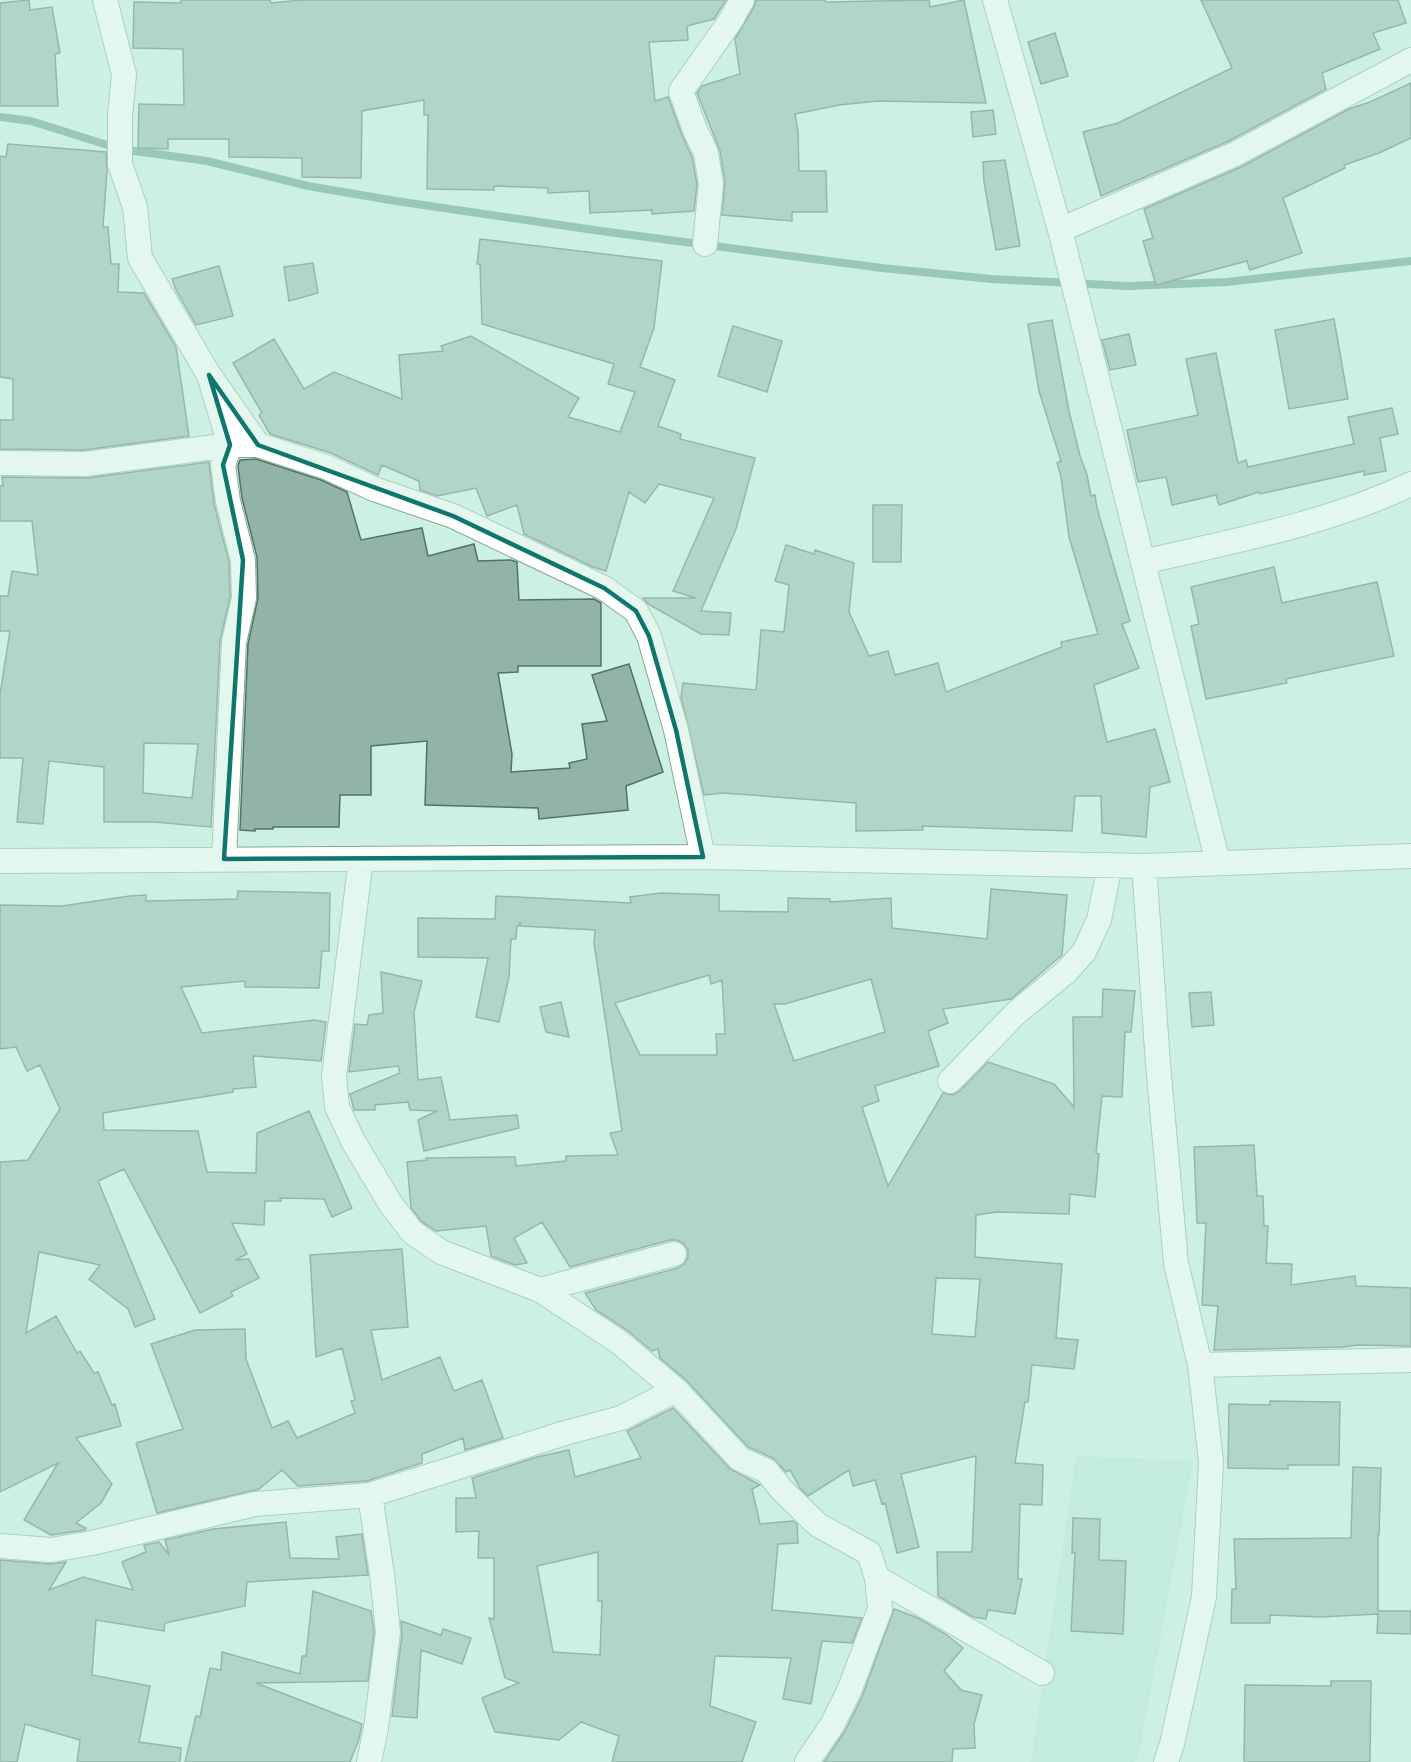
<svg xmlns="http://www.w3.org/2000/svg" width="1411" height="1762" font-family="'Source Sans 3',sans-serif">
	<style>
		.built { fill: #bae7d4 }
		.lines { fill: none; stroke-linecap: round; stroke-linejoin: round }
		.stream { stroke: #609681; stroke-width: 8 }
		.building { fill: #91b4a6; stroke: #527366; stroke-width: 1.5; fill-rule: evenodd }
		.street-casing { stroke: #84a799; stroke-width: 26 }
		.street { stroke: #fff; stroke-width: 24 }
		.marked { fill: none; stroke: #0f766e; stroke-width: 4.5; stroke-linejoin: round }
	</style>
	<rect width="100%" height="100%" fill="#ccf1e2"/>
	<!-- built -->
	<path class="built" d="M1076,1456l117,5 -55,299 -6,2h-101z"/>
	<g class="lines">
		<!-- stream -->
		<path class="stream" d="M0,117l31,4 89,28 87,12 101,25 88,15 205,30 281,37 109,11 137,7 99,-4 184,-21"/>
	</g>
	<!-- building -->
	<path class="building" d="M29,0l1,10 22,-3 8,46 -5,1 3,52h-58v-103z
		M181,0h89l1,3 30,-3h425l-12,19 -27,7 1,14 -39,2 6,59 13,-4 14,38 10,22 5,27 -3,27 -42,3v-4l-62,3 -1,-22 -41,2v-5l-54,-2v4l-67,-1 1,-74h-4v-15l-62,11 -1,67 -59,-1v-19l-73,-1v-18h-61v10l-30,-1 1,-44 45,1 -1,-56 -50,-1 1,-46 47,1z
		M756,0h69l1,2 103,-2 1,7 34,-7 22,103 -109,-2 -38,4 -44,9 3,17 1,40h27l1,41h-35v9l-70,-6 3,-33 -5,-31 -23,-58 5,-7 38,-12 -5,-35 19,-32z
		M1201,0h197l8,23 -33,10 7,16 -58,24 4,16 -97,52 -128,55 -18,-64 35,-9 114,-55z
		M1055,33l13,43 -27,8 -13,-42z
		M1411,83v55l-32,15 -35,12 1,3 -62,30 19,55 -52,17 -3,-9 -91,24 -13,-44 10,-3 -9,-29 97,-42 108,-58 21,-7z
		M993,110l3,24 -23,3 -2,-25z
		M8,144l98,8 1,18 -4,57h5l3,37h8l-1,28 26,1 32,54 13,89 -105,14 -84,-1v-29h13v-41l-13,-2v-221l6,1z
		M1005,160l15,86 -24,4 -12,-68 -1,-20z
		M480,239l182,22 -8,67 -14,39 35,13 -17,46 23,8 -1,5 75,19 -19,71 -35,82 30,2 -2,22 -28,-1 -53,-30 -5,-6h53l-23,-7 41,-93 -55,-14 -14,19 -16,-11 -23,79 -13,-4 -69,-33 -7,-29 -30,11 -11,-28 -39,8 -17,-6 -1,-9 -37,-16 -4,10 -47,-22 -61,-19 -11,-19 3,-2 -29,-50 41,-24 30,50 30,-17 68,27 -3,-44 44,-4 -2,-5 30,-10 108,62 -11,19 52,15 15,-40 -27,-8 6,-20 -132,-40 -2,-60h-3z
		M313,263l5,30 -29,8 -5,-34z
		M219,266l14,50 -37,9 -20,-35 -4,-11z
		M1334,319l14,80 -59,10 -14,-79z
		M1052,320l17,91 11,45 7,19 4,21 4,-1 2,13 33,113 -8,3 17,44 -45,17 13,57 48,-13 15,53 -20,5 -4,50 -44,-4 -1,-37h-26l-3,35 -150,-5 1,4 -67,1v-28l-133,-10 -19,2 -23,-98 2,-14 73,7 5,-60 23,2 5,-47 -14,-4 11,-36 28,9 1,-4 39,13 -5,49 20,44 19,-5 7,24 43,-12 8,29 116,-45 -1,-5 37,-8 -29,-97 -8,-60 -4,-14 4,-2 -22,-70 -11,-67z
		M733,326l49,15 -15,51 -49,-16z
		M1129,334l7,31 -26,5 -8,-30z
		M1216,353l22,110 8,-3 2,7 106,-23 -6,-27 44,-9 6,26 -18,4 6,33 -22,4v-4l-104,23 -1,-2 -40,13 -3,-10 -44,10 -6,-28 -28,5 -11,-52 71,-15 -12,-56z
		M256,459l65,21 26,12 14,48 61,-12 6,28 46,-12 4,17 33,-1 6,2 2,38 75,-1 7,4v63h-83v6l-20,1 14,81 -1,18 59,-4 -1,-5 18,-4 -5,-35 25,-3 -15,-46 37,-11 34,108 -37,14 2,24 -89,9 -1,-11 -113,-3 2,-64 -56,5v49h-31l-1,32h-66v2h-18v2l-15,-1 8,-186 10,-46 -1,-41 -15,-59 -4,-32 2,-6z
		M209,462l5,42 15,58 1,35 -10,44 -9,186 -57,-5h-50v-55l-55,-6 -6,63 -26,-2 6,-64h-23v-64l10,-63h-10v-35h8l4,-25 26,4 -6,-54h-32v-35h3l-1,-9 85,1zM144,743l54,1 -6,54 -49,-5z
		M873,505h29l-1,57h-28z
		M1274,567l8,36 95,-21 17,74 -108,23 1,4 -81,16 -15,-73 8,-2 -8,-37z
		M991,889l76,6 -5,60 -51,44 -68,10 5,14 -20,8 11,35 -64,20 4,15 -17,6 26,79 54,-91 1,-2 10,2 7,-4 28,-29 66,22 20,23 -1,-90h29l1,-28 32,2 -4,41h-6l-3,65 -20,-1 -6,57 3,1 -4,43 -25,-3 -1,20 -72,-2 -21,3 -1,42 87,7 -6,74 22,2 -4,29 -42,-4 -4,37h-3l-10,61 28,2 -1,40 -22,-1 -2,75h4l-7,35 -27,-4 -2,9 -13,-2 -35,-21 -1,-44h35l4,-96 -75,18 18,73 -22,6 -12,-50 -3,1 -7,-24 -22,6 -4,-16 -41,26 -8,-8 -10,-18 -4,2 -13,-14 -25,-11 -62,-67 -26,-22 -2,-9 -6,2 -25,-21 -31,-20 -11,-17 93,-25 6,-4 4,-7v-7l-4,-6 -7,-4h-7l-100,27 -28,-45 -28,16 13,25 -12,2 -24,-9 -5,-30 -50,5 -14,-9 -11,-14 -4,-46 20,-2 -1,-2 89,-1 1,9 50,-5v-5l52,-1 -8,-22 12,-2 -28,-188 1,-13 -74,-4 -1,-3 -1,3h-2l-1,13h-5l-2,38 -10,45 -23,-5 12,-59 -70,-1v-39l77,1 1,-23 135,7 -1,-6 31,-4 58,2v16l69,1v-14l42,1v3l61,-4 1,30 95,11zM709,975l2,9 11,-4 3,54h-9l1,21h-77l-25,-52zM871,979l14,53 -91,29 -20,-57h11zM936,1278l44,1 -5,58 -43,-3z
		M238,891l92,2 -1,58h-7l-3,37 -74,-1v-6l-64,6 21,46 113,-13 11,2 -5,39 -68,-5 3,31 -23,2v3l-130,21 1,17 94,1 9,41 49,1 1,-40 52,-22 43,97 -20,9 -8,-18 -44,-1 1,3h-16l-1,24 -32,-2 15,31 -12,6 14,-1 10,19 -28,14 2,4 -33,17 -76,-144 -26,12 57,138 -20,8 -7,-18 -39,-30 11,-14 -61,-13 -13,81 30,-17 21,37 3,-2 14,22 4,-1 14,33 3,-1 6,22 -45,12 36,46 -11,19 -25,20 10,5 -1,2 -34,5 -27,-15 34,-57 -58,29v-330l28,-2 32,-51 -20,-44 -13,6 -11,-24 -16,2v-144l62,1 68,-10 16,-1v6l91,-2z
		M381,972l41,9 -8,31 4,68 23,-3 9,43 67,-5 2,13 -95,23 -6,-31 19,-9 -27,-1 -2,-8 -33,3v5h-21l-4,-16 50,-21 -2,-7 -49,6 6,-48 12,1 2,-10 14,-2z
		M1211,992l3,33 -22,2 -3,-34z
		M561,1002l8,35 -23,-5 -6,-25z
		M1254,1145l3,51h6l1,30h4l-2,37 26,1 -1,21 64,-9 1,10 55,2v58l-54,-1 -14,2 -129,3 4,-44 -16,-1 4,-82h-9l-3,-76z
		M402,1249l6,78 -37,3 11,50 58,-23 14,34 28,-11 21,58 -38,12 -2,-12 -41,16v9l-55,18 -69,5 -16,-16 -23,19 -102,24 -21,-70 47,-14 -32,-85 44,-14 50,-1 1,30 26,69 16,-7 9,17 58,-25 -4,-12 4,-1 -13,-52 -26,9 -6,-102z
		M1270,1401l70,1 -1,63h-51v4l-60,-1 1,-64 41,1z
		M673,1408l57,61 30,16 -8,4 8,35 33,-3 4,3 1,19 -20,1 -6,66 90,8 -10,25 -30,-2 -11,63 -28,-5 8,-41 -76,-2 -5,50 46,16 -14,40h-130l7,-26 -38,-14 -22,18 -64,-8 -13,-34 37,-15 -14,-5 -16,-60 5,1v-61h-16l1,-27 -23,1v-34h20l-4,-20 65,-21 32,-7 6,27 66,-19 -14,-27zM598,1552v49h4l-2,54 -47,-3 -16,-86z
		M1353,1467l28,1 -2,67h-1v76h33v23l-34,-1 1,-19 -57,3 -51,-2v8h-39l1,-34h4l-2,-50 117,-1z
		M1073,1518l27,1 -1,41 27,1 -3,73 -52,-3 4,-78h-3z
		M286,1522l4,36 49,1 -3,-22 26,-3 6,41 -121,7 -2,24 -80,17 -1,8 -68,-11 -4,55 58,11 -11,56 42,6 -1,14h-103l3,-22 -55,-16 -8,38h-17v-202l50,4 16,-2 -17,28 34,-13 50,13 -11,-28 24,-10 -2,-7 15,-3 10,13 -4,-15 48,-11z
		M313,1591l58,20 3,21 -6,49 -112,2 106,41 -3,15 -9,23h-165l11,-46 4,1 10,-49 11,2 1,-18 78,22 2,-18h4z
		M894,1609l24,9 29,17 16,13 -19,23 17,19 21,5 -8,29 1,24 -22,1 -1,13h-128l21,-31 17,-34z
		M401,1621l40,14 2,-6 28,9 -9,26 -41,-14 -4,68 -25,-2 10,-82z
		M1331,1681h40l-1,81h-126l1,-77 86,1z"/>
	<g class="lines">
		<defs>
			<path id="street" d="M105,0l19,74 -4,42v48l15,43 5,51 69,117 49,70
				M995,0l65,230 158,633
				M1060,230l175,-76 176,-94
				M705,244l6,-60 -5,-31 -11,-23 -14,-39 50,-71 11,-20
				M209,375l21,70 -7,20 5,36 15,59 1,38 -10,44 -10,217
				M0,463l85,1 145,-19h28l68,22 48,22 79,27 151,72 32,23 13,25 27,94 27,127
				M1143,562c90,-21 184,-38 268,-78
				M361,859l-27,217 3,31 16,34 37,62 22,29 29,20 99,38 79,52 57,48 64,69 27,12 14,18 37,36 51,28 8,25 3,31 -31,82 -17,34 -25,37
				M0,861l703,-4 441,9 267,-10
				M1144,866l14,198 18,199 24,102 11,97 -7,135 -32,147 -6,18
				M950,1081l66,-68 50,-41 18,-20 15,-32 11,-55
				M540,1290l134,-36
				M1200,1365l211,-5
				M0,1546l51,4 41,-7 163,-39 115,-9 195,-62 56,-15 55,-28
				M877,1578l165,95
				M369,1762l7,-34 12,-96 -6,-58 -12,-79"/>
		</defs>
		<!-- street casing -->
		<use href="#street" class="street-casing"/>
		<!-- street -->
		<use href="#street" class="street"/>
	</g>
	<!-- marked area -->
	<path d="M0 0H1411V1762H0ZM209,375l49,70 195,71 151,72 32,23 13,25 27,94 27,127 -479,2 19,-299 -20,-95 7,-20z" fill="#ccf1e2" fill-opacity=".55" fill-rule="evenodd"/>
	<path class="marked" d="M209,375l49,70 195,71 151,72 32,23 13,25 27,94 27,127 -479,2 19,-299 -20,-95 7,-20z"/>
</svg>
